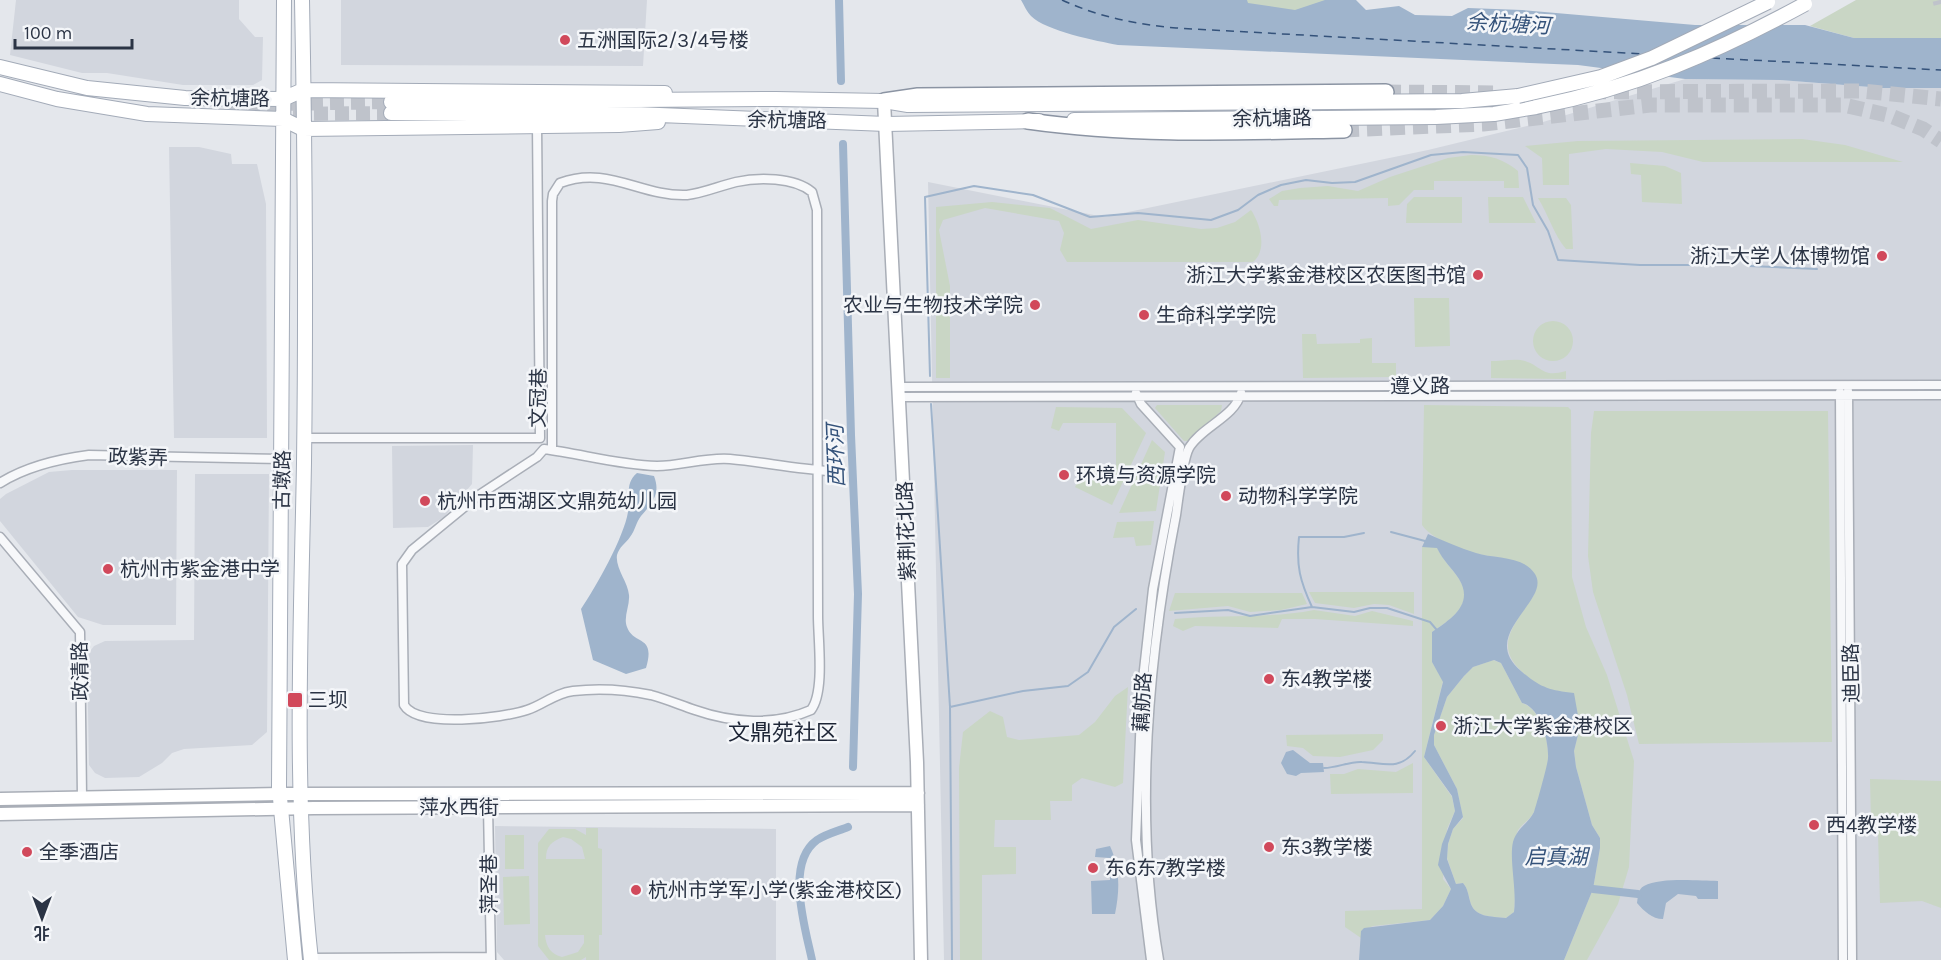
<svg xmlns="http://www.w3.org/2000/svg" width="1941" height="960" font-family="Karla,'Noto Sans SC',sans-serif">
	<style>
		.built { fill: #d2d6de }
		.green { fill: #c9d6c5; fill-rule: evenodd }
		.water { fill: #9fb4cc; fill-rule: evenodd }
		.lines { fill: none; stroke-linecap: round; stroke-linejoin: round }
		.stream { stroke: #9fb4cc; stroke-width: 2 }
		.canal { stroke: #9fb4cc; stroke-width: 8 }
		.ferry { stroke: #34527a; stroke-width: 1.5; stroke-dasharray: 8 6; stroke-linecap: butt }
		.primary-tunnel { stroke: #bfc3cb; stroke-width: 14; stroke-dasharray: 14 7; stroke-linecap: butt }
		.highway-tunnel { stroke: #bfc3cb; stroke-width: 15; stroke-dasharray: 15 8; stroke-linecap: butt }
		.street-casing { stroke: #a9aeb7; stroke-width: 11 }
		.secondary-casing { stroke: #a9aeb7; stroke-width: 15 }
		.primary-casing { stroke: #a3abb8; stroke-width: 16 }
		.highway-casing { stroke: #8b94a3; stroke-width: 18 }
		.street { stroke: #f7f8fa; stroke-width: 8 }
		.secondary { stroke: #fff; stroke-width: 12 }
		.primary { stroke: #fff; stroke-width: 14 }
		.highway { stroke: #fff; stroke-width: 15 }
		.primary-bridge-casing { stroke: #a3abb8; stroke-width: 16; stroke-linecap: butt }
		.primary-bridge { stroke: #fff; stroke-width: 14 }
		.poi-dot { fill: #d1495b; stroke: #f4f6f9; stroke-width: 2 }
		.labels { text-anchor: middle; stroke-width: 5; stroke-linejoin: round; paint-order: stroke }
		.poi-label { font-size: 20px; fill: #2b3445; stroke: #f4f6f9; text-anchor: start }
		.street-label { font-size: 20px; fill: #2b3445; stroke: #f4f6f9 }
		.water-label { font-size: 21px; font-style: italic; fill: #34527a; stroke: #f4f6f9 }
		.quarter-label { font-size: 22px; fill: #1d2536; stroke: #f4f6f9 }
	</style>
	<rect width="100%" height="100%" fill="#e4e7ec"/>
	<!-- built -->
	<path class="built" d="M16,0h223v19l16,18h8l-1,43 -9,5h-70l-76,-12h-25l-72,-18z
		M341,0h306l-4,66 -302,-1z
		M1685,79l95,1 103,8h58v872h-997l-16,-778 176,35 324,-67 115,-28z
		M169,147h30l32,7 1,10h25l9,40 1,234h-93z
		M473,445l-1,39 -28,33 -16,10 -35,1 -1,-82z
		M72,470h105l-1,155h-73l-25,-8 -78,-96v-22l6,-5 43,-22z
		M195,474h74l-2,258 -15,13 -68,4 -12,4 -10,10 -23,14 -34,1 -10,-5 -6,-8 -2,-110 7,-9 11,-5 89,-1z
		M495,826l281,3v131h-272l-7,-8z"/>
	<!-- green -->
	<path class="green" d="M1159,0h176l-12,19 -163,-10z
		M1856,0h85v38h-87l-44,-12z
		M1802,139l43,6 58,17h-200l-41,-10 -56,-3 -37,5v31h-26l-1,-27 -17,-12 53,-5z
		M1471,155c20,0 32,4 47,16l1,17h-15v-7h-70v9h-20l-15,15 -11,1v-8l-109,2 -1,6h-4l-5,-7 13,-8 18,-3 28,-2 30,5 32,-14 58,-19z
		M1630,163l35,3 16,7 1,31 -40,-2 -1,-27 -10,-1z
		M1414,197h48v26h-56l1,-19z
		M1488,197h35l13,26h-47z
		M1538,198h28l5,7 2,44h-7c-12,-14 -18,-35 -28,-51z
		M992,202l58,6 41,21 47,-9 63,9 16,-1 18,-6 16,-12c9,13 17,40 2,52h-186l-7,-12 4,-17 -5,-12 -74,-13 -42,12 -4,10 11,56v92h-14v-171z
		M1414,298h35l1,48 -35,1z
		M1533 341a20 20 0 1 1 40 0a20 20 0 1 1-40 0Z
		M1302,334h14l1,10 43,-1v-4l12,-1v25h24v14l-93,1z
		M1491,361c10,0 26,-3 34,0 18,6 17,17 41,10v8l-75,-1z
		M1157,405h65l-1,6 -32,30h-5l-29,-33z
		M1424,405l144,2 3,3 1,167 14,50 21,48 27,86 -5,106 -11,37 -31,56h-23l29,-71 7,-41v-10l-8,-13 -16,-58 -2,-16 6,-24 -14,-35c-15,0 -26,-5 -38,-15 -38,-30 -14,-51 6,-82l-35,-38c-20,0 -66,-15 -77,-32z
		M1056,407l66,1 24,25 -34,72 -37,-18 10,-20h31v-44h-53l-4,8 -8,-3z
		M1594,411h234l4,331 -193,2 -12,-49 -34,-103 -5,-36 3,-123z
		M1152,440l13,12 -9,59 -37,2z
		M1154,521l-3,24 -15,1 -2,-9 -21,1 4,-16z
		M1422,547h15c6,14 15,21 22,32 17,26 -10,41 -27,53v30l11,19 -19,76 28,40 3,14 -8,18 -4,50 8,10 -8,17 -13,14 -57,6 -12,5v7l-16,-11v-16l77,-2z
		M1309,592h105v22l-25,-9 -15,-1 -20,4 -39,-5z
		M1175,593h127l5,11 -26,6 -31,2 -22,-6 -59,5z
		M1314,610l41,6 17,-5 41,10v5l-98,-7h-33l-4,9 -83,-2 -12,5 -10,-5 2,-7c47,-5 93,0 139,-9z
		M1493,660l8,3 21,40c18,5 27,37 26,55 0,12 -9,43 -14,54 -4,9 -15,13 -17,21 -6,27 0,52 -3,79l-8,6c-15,-2 -32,0 -36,-17 -2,-7 -2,-12 -7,-18l-7,1 -9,-26 1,-14 5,-15 10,-11 -6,-29 -23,-44v-10l13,-38 17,-21 9,-9z
		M1128,687l-5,96 -8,4 -33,-9 -10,7v16h-22l1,19h-56l-1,27h22v27l-34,1v85h-22l-1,-192 4,-36 27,-21 13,6 4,20 12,3 60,-5 16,-13 20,-26z
		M1383,734v6l-10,10 -33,7 -27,-1 -10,-8 -16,-2 -1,-11z
		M1413,763v30l-82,1 -1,-20h14l14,-5 38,3z
		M1870,779l71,2v127l-19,-7 -42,2 -2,-69 -7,-13z
		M586,828h12v20l4,1v86h-3v25h-13v-3l-5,3h-32l-11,-14v-103l11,-14h26l11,6zM563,837l8,2 11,8 3,12h-39c0,-13 5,-17 17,-22zM545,935h39v8l-6,9 -16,5c-11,-3 -16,-10 -17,-22z
		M505,835h19v34h-19z
		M529,876l1,48 -26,1 -1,-48z"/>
	<!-- water -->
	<path class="water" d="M1021,0h226l1,3 47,7 30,-10h31l10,10 33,-4 16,9 37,1 16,-8 54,2 173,15h110l49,13h87v50h-58l-103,-8 -95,-1 -107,-14 -460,-20c-21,-4 -72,-14 -87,-29 -4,-4 -7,-11 -10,-16z
		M637,473l17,3c7,18 -2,27 -13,40 -5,6 -6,15 -11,21 -4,6 -11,10 -13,18 -2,13 11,27 12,40 1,11 -6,22 -2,32 7,19 29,7 19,41l-20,6 -33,-14 -12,-51c15,-22 43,-72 47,-97 3,-15 -4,-28 9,-39z
		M1428,534c16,7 32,14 48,19 18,6 47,2 59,21 17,27 -58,60 -14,97 20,17 28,19 53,22l6,34 -6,24 2,16 16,58 8,13v10l-7,41 -29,71h-205l2,-29 3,-3 66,-8 13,-14 8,-17 -13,-24 4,-21 13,-33 -3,-15 -28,-39 19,-75 -11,-20v-30c17,-12 43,-27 27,-53 -7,-11 -16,-18 -22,-31l-15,-1zM1494,660l7,3 21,40c18,4 27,38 26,55 0,6 -12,48 -14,54 -6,12 -17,16 -21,30 -4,17 4,48 1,70l-8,6c-15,-2 -32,0 -36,-17 -2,-7 -2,-12 -7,-18l-7,1 -9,-25 1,-15 5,-15 10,-12 -6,-28 -23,-44v-10l13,-38 17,-21 9,-9z
		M1293,750l17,13h13l1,9 -23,1 -5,3 -9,-2 -6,-11 5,-11z
		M1110,846c10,22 10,44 5,68h-23l-1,-33 19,-1v-22l-15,-1 1,-8z
		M1718,881v18h-20l-2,-3 -18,-2 -12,9 -3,16c-11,0 -19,-8 -26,-16 1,-6 1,-14 7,-17 17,-9 55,-5 74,-5z"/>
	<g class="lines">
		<!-- stream -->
		<path class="stream" d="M1749,266l68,3
			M930,376l-5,-179 49,-11 59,9 57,22 48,-4 73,7 27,-10 20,-15 23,-10 25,-5 26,3 23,-1 76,-27 32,-3 55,3 9,13 6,37 15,26 10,29 82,5h67
			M931,404l19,303 2,253
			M1391,532l34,9
			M1312,607c-12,-26 -16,-41 -13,-70h45l20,-4
			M1175,613l53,-3 22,6 62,-9 42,5 16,-4h17l43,14 6,7
			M950,707l73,-16 45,-5 20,-14 26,-45 22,-18
			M1324,768c13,0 26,-7 38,-6 22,1 37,9 53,-11"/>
		<!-- canal -->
		<path class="canal" d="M839,0l2,81
			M843,144l8,291 7,159 -5,173
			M1593,889l45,5
			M812,960c-7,-33 -27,-97 5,-120 9,-6 21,-9 31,-13"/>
		<!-- ferry -->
		<path class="ferry" d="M1062,0c37,17 73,24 114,28l468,26
			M1712,58l229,12"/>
		<!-- primary-tunnel -->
		<path class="primary-tunnel" d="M225,105l166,-3
			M272,114l119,-1"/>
		<!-- highway-tunnel -->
		<path class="highway-tunnel" d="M1940,0l1,4
			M1386,92l114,1
			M1545,92l317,-1 79,8
			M1344,130l139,-6 167,-19h194l47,11 32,13 18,12"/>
		<defs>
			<path id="street" d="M898,387l1043,-2
				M1848,391l4,569
				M1840,392l3,568
				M1136,393l5,11 39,43 -27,142 -11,99 -6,152 15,120
				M899,397l1042,-2
				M304,438h236l-3,-313
				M552,450v-249l1,-7 7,-11c48,-18 81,14 127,12 17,-2 32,-9 49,-13 22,-5 58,-5 76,10l5,18c0,135 1,271 1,406 0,24 7,76 -7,94 -36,16 -79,13 -116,0 -15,-5 -29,-11 -44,-15 -24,-5 -53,-7 -78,-4 -18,2 -30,14 -46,19 -24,8 -109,19 -123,-5l-2,-141 10,-14 67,-55 58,-38 7,-8c38,5 75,16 113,17 24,0 48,-9 73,-7 33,3 66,10 100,12
				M0,483c27,-17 58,-24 89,-28l193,4
				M0,537l80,95 2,165
				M488,807l3,153
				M311,958l178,-1
				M1159,960c-25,-144 -11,-302 17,-445 2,-14 7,-56 13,-67 12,-21 46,-31 52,-55"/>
			<path id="secondary" d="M884,101l33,661 4,198
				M0,799l280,-5 638,-1
				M0,814l314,-6 604,-3"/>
			<path id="primary" d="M284,0l-5,787 16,173
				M302,0c3,154 4,309 2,463 -3,166 -11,332 7,497
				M0,67l87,21 98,10 98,1 20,-9 362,3
				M0,84l57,15 90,15 136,5 20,10 316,-4 39,-3
				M391,102l385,-3 108,2 24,4 554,-4 56,-5
				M391,113h219l276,11 153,-3
				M1074,120l362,-3 58,-3 42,-7"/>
			<path id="highway" d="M884,101l34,-5 468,-4
				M1028,121c105,15 210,11 316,9"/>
		</defs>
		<!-- street casing -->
		<use href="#street" class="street-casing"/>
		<!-- secondary casing -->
		<use href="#secondary" class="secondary-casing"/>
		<!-- primary casing -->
		<use href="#primary" class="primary-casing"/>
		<!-- highway casing -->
		<use href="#highway" class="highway-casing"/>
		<!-- street -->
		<use href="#street" class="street"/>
		<!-- secondary -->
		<use href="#secondary" class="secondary"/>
		<!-- primary -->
		<use href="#primary" class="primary"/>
		<!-- highway -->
		<use href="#highway" class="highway"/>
		<defs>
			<path id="primary-bridge" d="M1518,96l83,-19 51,-19 116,-56
				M1536,107c98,-19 181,-55 269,-103"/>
		</defs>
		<!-- primary-bridge casing -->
		<use href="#primary-bridge" class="primary-bridge-casing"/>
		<!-- primary-bridge -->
		<use href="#primary-bridge" class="primary-bridge"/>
	</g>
	<!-- markers -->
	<g class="poi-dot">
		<circle cx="565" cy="40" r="6"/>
		<circle cx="1882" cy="256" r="6"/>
		<circle cx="1478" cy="275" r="6"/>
		<circle cx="1035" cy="305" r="6"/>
		<circle cx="1144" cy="315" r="6"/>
		<circle cx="1064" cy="475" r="6"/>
		<circle cx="1226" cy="496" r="6"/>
		<circle cx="425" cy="501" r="6"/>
		<circle cx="108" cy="569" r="6"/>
		<circle cx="1269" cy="679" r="6"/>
		<rect x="287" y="692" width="16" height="16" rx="3"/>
		<circle cx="1441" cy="726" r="6"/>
		<circle cx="1814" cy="825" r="6"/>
		<circle cx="1269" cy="847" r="6"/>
		<circle cx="27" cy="852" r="6"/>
		<circle cx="1093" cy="868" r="6"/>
		<circle cx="636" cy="890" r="6"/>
	</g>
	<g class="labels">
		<!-- poi labels -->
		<g class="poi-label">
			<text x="577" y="47">五洲国际2/3/4号楼</text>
			<text x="1870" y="263" text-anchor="end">浙江大学人体博物馆</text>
			<text x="1466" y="282" text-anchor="end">浙江大学紫金港校区农医图书馆</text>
			<text x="1023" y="312" text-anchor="end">农业与生物技术学院</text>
			<text x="1156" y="322">生命科学学院</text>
			<text x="1076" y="482">环境与资源学院</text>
			<text x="1238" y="503">动物科学学院</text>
			<text x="437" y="508">杭州市西湖区文鼎苑幼儿园</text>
			<text x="120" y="576">杭州市紫金港中学</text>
			<text x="1281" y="686">东4教学楼</text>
			<text x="308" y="707">三坝</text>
			<text x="1453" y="733">浙江大学紫金港校区</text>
			<text x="1826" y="832">西4教学楼</text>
			<text x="1281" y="854">东3教学楼</text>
			<text x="39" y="859">全季酒店</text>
			<text x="1105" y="875">东6东7教学楼</text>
			<text x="648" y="897">杭州市学军小学(紫金港校区)</text>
		</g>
		<!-- street labels -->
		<g class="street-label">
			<text transform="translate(230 98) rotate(1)" y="7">余杭塘路</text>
			<text transform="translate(1272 118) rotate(-1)" y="7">余杭塘路</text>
			<text transform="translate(787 120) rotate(1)" y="7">余杭塘路</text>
			<text x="1420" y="393">遵义路</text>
			<text transform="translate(538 398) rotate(-89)" y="7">文冠巷</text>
			<text transform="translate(138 457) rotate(2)" y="7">政紫弄</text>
			<text transform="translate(282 480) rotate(-89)" y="7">古墩路</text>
			<text transform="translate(906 531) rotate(-92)" y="7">紫荆花北路</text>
			<text transform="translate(80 671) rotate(-91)" y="7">政清路</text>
			<text transform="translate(1851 673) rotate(-91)" y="7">迪臣路</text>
			<text transform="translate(1142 702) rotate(-87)" y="7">藕舫路</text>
			<text x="459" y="814">萍水西街</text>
			<text transform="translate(489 884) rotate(-90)" y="7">萍圣巷</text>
		</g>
		<!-- water labels -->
		<g class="water-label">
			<text transform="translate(1508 24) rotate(3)" y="7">余杭塘河</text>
			<text transform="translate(836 456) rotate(-92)" y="7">西环河</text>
			<text x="1556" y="864">启真湖</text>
		</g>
		<!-- quarter labels -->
		<g class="quarter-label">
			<text x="783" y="740">文鼎苑社区</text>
		</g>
	</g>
	<!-- north arrow -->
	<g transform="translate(42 918) rotate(180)" stroke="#f4f6f9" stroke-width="4.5" paint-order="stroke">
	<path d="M0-4.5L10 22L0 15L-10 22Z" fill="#2b3445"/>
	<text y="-9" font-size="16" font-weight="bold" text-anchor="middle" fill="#2b3445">北</text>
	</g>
	<!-- scale -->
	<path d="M15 39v9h117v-9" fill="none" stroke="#2b3445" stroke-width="3"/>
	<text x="24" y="39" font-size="18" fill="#2b3445" stroke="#f4f6f9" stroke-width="4.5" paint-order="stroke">100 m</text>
</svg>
